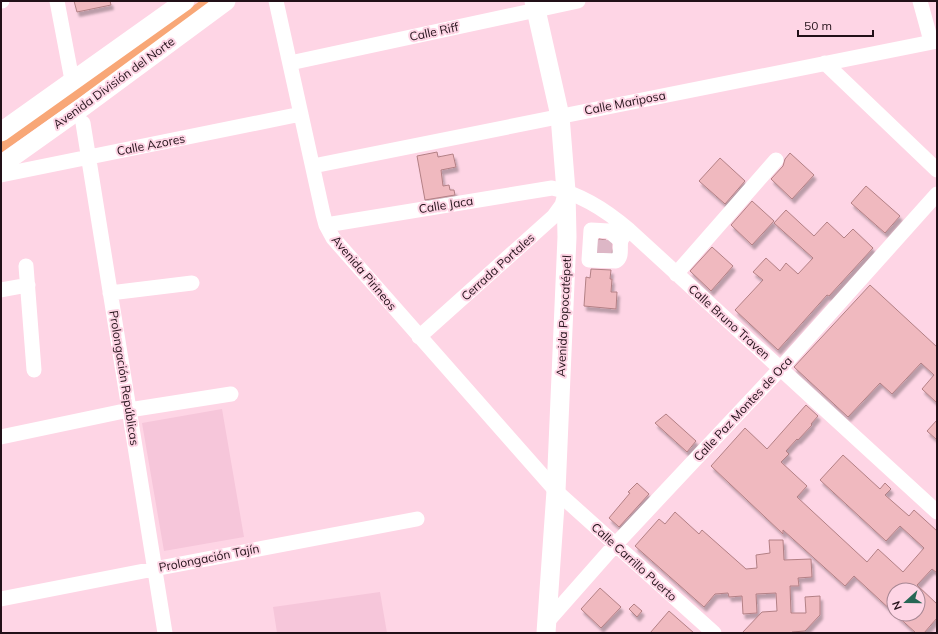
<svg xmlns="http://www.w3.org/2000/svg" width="938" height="634" font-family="Mulish,sans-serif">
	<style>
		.built { fill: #f6c6da }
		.green { fill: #f8a777 }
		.building { fill: #f0b9bf; stroke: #b38085; filter: url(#shadow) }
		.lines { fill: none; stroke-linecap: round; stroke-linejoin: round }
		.minor-tunnel { stroke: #ddb7c6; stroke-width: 15; stroke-dasharray: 15 8; stroke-linecap: butt }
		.minor { stroke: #fff; stroke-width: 15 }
		.major { stroke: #fff; stroke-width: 19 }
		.labels { text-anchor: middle; stroke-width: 4; stroke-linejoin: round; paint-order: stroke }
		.street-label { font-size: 12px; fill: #221018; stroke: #fed5e5 }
	</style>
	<defs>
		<filter id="shadow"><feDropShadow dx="2.5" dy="4.5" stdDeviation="1" flood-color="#0004"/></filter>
	</defs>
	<rect width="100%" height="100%" fill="#fed5e5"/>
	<!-- built -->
	<path class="built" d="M222,409l22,128 -80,14 -22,-128z
		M380,592l7,41h-110l-4,-26z"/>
	<!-- green -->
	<path class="green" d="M200,1h17l-216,152v-13z"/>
	<!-- building -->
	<path class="building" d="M74,1h36l1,4 -34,7z
		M437,152l1,5 15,-3 3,13 -15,3 2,16 6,-1 1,5h4l1,5 -30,5 -8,-44z
		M790,153l24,22 -22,24 -21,-20 12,-13 2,-7z
		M720,158l25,23 -20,23 -26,-23z
		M866,186l34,30 -15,17 -34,-30z
		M752,201l22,20 -22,24 -21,-20z
		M786,210l28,26 13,-14 17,16 9,-9 20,19 -44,48 -2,-1 -49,55 -43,-40 28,-30 -10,-8 13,-14 14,13 6,-8 12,11 15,-16 -39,-35z
		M599,239l7,1 2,2 -1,4h4v6l-12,-1z
		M712,247l21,19 -22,25 -21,-20z
		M591,269l20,1 -1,9h2l-1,13h6l-1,17 -32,-3 2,-29 4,1z
		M870,285l67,62v56l-15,-14 12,-14 -13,-12 -29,31 -12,-11 -32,34 -54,-50z
		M806,405l12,11 -7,8 1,1 -14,15 -1,-1 -11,12 3,3 -8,8 26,24 -10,11 70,65 11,-13 25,23 21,-24 -24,-22 -14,15 -66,-61 23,-25 37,34 5,-6 6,6 -6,6 24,21 5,-6 23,21v42l-5,-4 -15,16 20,19v14l-13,15h-8l-21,-19h23v-24h-24v23l-40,-37 -9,10 -62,-56v4l-72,-68 34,-38 22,21z
		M666,414l30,27 -9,11 -32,-29z
		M937,420v20l-10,-9z
		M637,483l12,11 -30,33 -10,-9 21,-25 -2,-1z
		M675,512l24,22 3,-4 44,39 11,-1 -1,-13 14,-2 -1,-13h14l1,20 27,-1 1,18 -14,1 1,8h-9l1,27h15l-1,-16 15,-1v19l-15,16 -13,1v1h-50l20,-21 15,-1 -1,-18 -20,1 1,19 -14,1 -1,-18 -13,1 -1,-4 -13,1 -11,13 -69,-61 24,-27 6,5z
		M600,588l21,19 -20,21 -20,-19z
		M634,604l8,7 -5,6 -8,-8z
		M669,611l9,8 16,14h-44z"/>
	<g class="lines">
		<!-- minor-tunnel -->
		<path class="minor-tunnel" d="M597,247l20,1"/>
		<!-- minor -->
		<path class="minor" d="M1,1h1
			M57,1l15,79
			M276,1l47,213 3,11 7,13 223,253 158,142
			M920,1l11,40
			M290,63l288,-62
			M825,63l112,107
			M83,123l82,510
			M313,166l624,-125
			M1,175l300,-61
			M326,225l226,-37c29,6 54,22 77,42l308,282
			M621,241l-12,-10 -18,-1 -2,30 27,1c7,-5 3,-13 5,-21 2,-4 6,-7 8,-10
			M26,266l8,104
			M676,274l100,-114
			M1,290l27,-5
			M110,293l82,-10
			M419,337l135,-121 8,-11 3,-10
			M1,437l128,-27 102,-16
			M1,599l153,-30 263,-50
			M547,622l68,-77 166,-177 156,-174"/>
		<!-- major -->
		<path class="major" d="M534,1l26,115 6,75 1,46 -11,254 -10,142
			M1,132l184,-131
			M1,165l83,-59 142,-105"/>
	</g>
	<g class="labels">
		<!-- street labels -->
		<g class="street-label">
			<text transform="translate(434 32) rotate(-12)" y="4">Calle Riff</text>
			<text transform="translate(114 83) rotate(-36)" y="4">Avenida División del Norte</text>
			<text transform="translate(625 103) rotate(-11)" y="4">Calle Mariposa</text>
			<text transform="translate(151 145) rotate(-11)" y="4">Calle Azores</text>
			<text transform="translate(446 205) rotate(-9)" y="4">Calle Jaca</text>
			<text transform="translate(498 267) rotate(-42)" y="4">Cerrada Portales</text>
			<text transform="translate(364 273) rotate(50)" y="4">Avenida Pirineos</text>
			<text transform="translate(564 316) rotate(-87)" y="4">Avenida Popocatépetl</text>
			<text transform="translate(729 322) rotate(42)" y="4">Calle Bruno Traven</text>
			<text transform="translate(124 378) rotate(81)" y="4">Prolongación Repúblicas</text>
			<text transform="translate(743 409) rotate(-47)" y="4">Calle Paz Montes de Oca</text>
			<text transform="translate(209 558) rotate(-11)" y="4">Prolongación Tajín</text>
			<text transform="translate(634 562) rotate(42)" y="4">Calle Carrillo Puerto</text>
		</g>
	</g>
	<!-- border -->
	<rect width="938" height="634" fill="none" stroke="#221018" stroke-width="4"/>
	<!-- north arrow -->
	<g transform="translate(906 602) rotate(249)"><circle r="19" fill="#fed5e5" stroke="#a68693"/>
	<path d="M0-3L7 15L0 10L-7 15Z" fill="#276755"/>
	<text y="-6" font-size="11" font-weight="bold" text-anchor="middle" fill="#221018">N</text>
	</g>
	<!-- scale -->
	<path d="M798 30v6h75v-6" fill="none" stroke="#221018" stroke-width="2"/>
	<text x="804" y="30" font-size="12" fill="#221018" stroke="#fed5e5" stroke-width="3" paint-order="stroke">50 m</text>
</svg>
